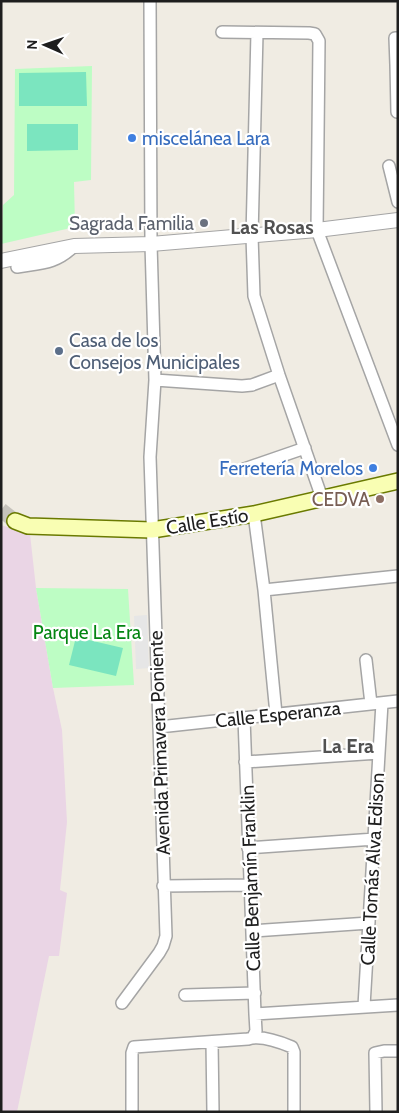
<svg xmlns="http://www.w3.org/2000/svg" width="399" height="1113" font-family="Cabin,sans-serif">
	<style>
		.industrial { fill: #ead5e5 }
		.park { fill: #bdfdc4 }
		.pitch { fill: #7be5bf }
		.parking { fill: #e6e6e6 }
		.lines { fill: none; stroke-linecap: round; stroke-linejoin: round }
		.secondary-tunnel { stroke: #c6c3bc; stroke-width: 15; stroke-dasharray: 15 8; stroke-linecap: butt }
		.minor-casing { stroke: #a5a5a5; stroke-width: 14 }
		.tertiary-casing { stroke: #a5a5a5; stroke-width: 16 }
		.secondary-casing { stroke: #6a7a00; stroke-width: 18 }
		.minor { stroke: #fff; stroke-width: 11 }
		.tertiary { stroke: #fff; stroke-width: 14 }
		.secondary { stroke: #f9feb3; stroke-width: 15 }
		.shop-dot { fill: #3f7fe0; stroke: #fff; stroke-width: 2 }
		.worship-dot { fill: #6b7280; stroke: #fff; stroke-width: 2 }
		.service-dot { fill: #5c6f8a; stroke: #fff; stroke-width: 2 }
		.education-dot { fill: #8d6e63; stroke: #fff; stroke-width: 2 }
		.labels { text-anchor: middle; stroke-width: 4.5; stroke-linejoin: round; paint-order: stroke }
		.shop-label { font-size: 19px; fill: #366cbe; stroke: #fff; text-anchor: start }
		.worship-label { font-size: 19px; fill: #5b616d; stroke: #fff; text-anchor: end }
		.service-label { font-size: 19px; fill: #4e5e75; stroke: #fff; text-anchor: start }
		.education-label { font-size: 19px; fill: #785e54; stroke: #fff; text-anchor: end }
		.street-label { font-size: 19px; fill: #1e1e1e; stroke: #fff }
		.park-label { font-size: 19px; fill: #038511; stroke: #fff }
		.neighbourhood-label { font-size: 20px; font-weight: bold; fill: #515151; stroke: #fff }
	</style>
	<rect width="100%" height="100%" fill="#f0ece3"/>
	<!-- industrial -->
	<path class="industrial" d="M1,525l29,9 6,54 17,100 9,42 5,92 -7,68 7,3 -8,63h-10l-32,156h-16z"/>
	<!-- park -->
	<path class="park" d="M92,66l-1,114 -17,2 1,45 -74,17 2,-39 11,-10 1,-126z
		M36,588l92,1 6,96 -81,3z"/>
	<!-- pitch -->
	<path class="pitch" d="M86,72l1,34h-68v-33z
		M27,124h51v26l-51,1z
		M76,637l47,11 -7,28 -47,-11z"/>
	<!-- parking -->
	<path class="parking" d="M147,615l2,53 -13,1 -2,-53z"/>
	<g class="lines">
		<!-- secondary-tunnel -->
		<path class="secondary-tunnel" d="M1,510l14,11"/>
		<defs>
			<path id="minor" d="M222,32l87,1 6,1 4,7 -2,189 81,215
				M257,33l-5,203 2,60 25,79 43,123
				M398,38h-3l1,27h2
				M396,65l1,47
				M389,166l9,36
				M17,267c24,-4 39,-3 57,-21
				M155,380l87,6 10,-1 27,-10
				M244,469l61,-21
				M254,514l10,76 12,124
				M264,590l134,-14
				M366,660l5,44
				M244,718l11,296 1,17 -3,6
				M159,727l239,-26
				M245,762l134,-9
				M248,848l127,-9
				M163,886l87,-1
				M252,931l117,-8
				M185,995l70,-2
				M122,1003l37,-50 4,-7 3,-10 -16,-479 5,-77 -4,-136 -1,-243
				M364,1006l18,-303
				M255,1014l143,-9
				M212,1042l1,70
				M132,1112v-59l2,-6 114,-8c12,-4 32,3 44,8l2,5v60
				M376,1112l-1,-59 9,-2h14"/>
			<path id="tertiary" d="M1,261l73,-15 77,-2 166,-14 81,-10"/>
			<path id="secondary" d="M15,521l13,5 124,4 102,-16 144,-33"/>
		</defs>
		<!-- minor casing -->
		<use href="#minor" class="minor-casing"/>
		<!-- tertiary casing -->
		<use href="#tertiary" class="tertiary-casing"/>
		<!-- secondary casing -->
		<use href="#secondary" class="secondary-casing"/>
		<!-- minor -->
		<use href="#minor" class="minor"/>
		<!-- tertiary -->
		<use href="#tertiary" class="tertiary"/>
		<!-- secondary -->
		<use href="#secondary" class="secondary"/>
	</g>
	<!-- markers -->
	<g class="shop-dot">
		<circle cx="132" cy="138" r="5"/>
		<circle cx="373" cy="468" r="5"/>
	</g>
	<circle class="worship-dot" cx="204" cy="223" r="5"/>
	<circle class="service-dot" cx="59" cy="351" r="5"/>
	<circle class="education-dot" cx="380" cy="499" r="5"/>
	<g class="labels">
		<!-- shop labels -->
		<g class="shop-label">
			<text x="142" y="145">miscelánea Lara</text>
			<text x="363" y="475" text-anchor="end">Ferretería Morelos</text>
		</g>
		<!-- worship labels -->
		<g class="worship-label">
			<text x="194" y="230">Sagrada Familia</text>
		</g>
		<!-- service labels -->
		<g class="service-label">
			<text x="69" y="347">Casa de los<tspan x="69" dy="22">Consejos Municipales</tspan></text>
		</g>
		<!-- education labels -->
		<g class="education-label">
			<text x="370" y="506">CEDVA</text>
		</g>
		<!-- street labels -->
		<g class="street-label">
			<text transform="translate(207 521) rotate(-9)" y="7">Calle Estío</text>
			<text transform="translate(278 714) rotate(-6)" y="7">Calle Esperanza</text>
			<text transform="translate(159 743) rotate(-92)" y="7">Avenida Primavera Poniente</text>
			<text transform="translate(372 869) rotate(-87)" y="7">Calle Tomás Alva Edison</text>
			<text transform="translate(250 878) rotate(-92)" y="7">Calle Benjamín Franklin</text>
		</g>
		<!-- park labels -->
		<g class="park-label">
			<text x="87" y="639">Parque La Era</text>
		</g>
		<!-- neighbourhood labels -->
		<g class="neighbourhood-label">
			<text x="272" y="234">Las Rosas</text>
			<text x="348" y="753">La Era</text>
		</g>
	</g>
	<!-- border -->
	<rect width="399" height="1113" fill="none" stroke="#1e1e1e" stroke-width="5"/>
	<!-- north arrow -->
	<g transform="translate(45 45) rotate(272)" stroke="#ffffff" stroke-width="4" paint-order="stroke">
	<path d="M0-4L9 19L0 12L-9 19Z" fill="#1e1e1e"/>
	<text y="-8" font-size="14" font-weight="bold" text-anchor="middle" fill="#1e1e1e">N</text>
	</g>
</svg>
